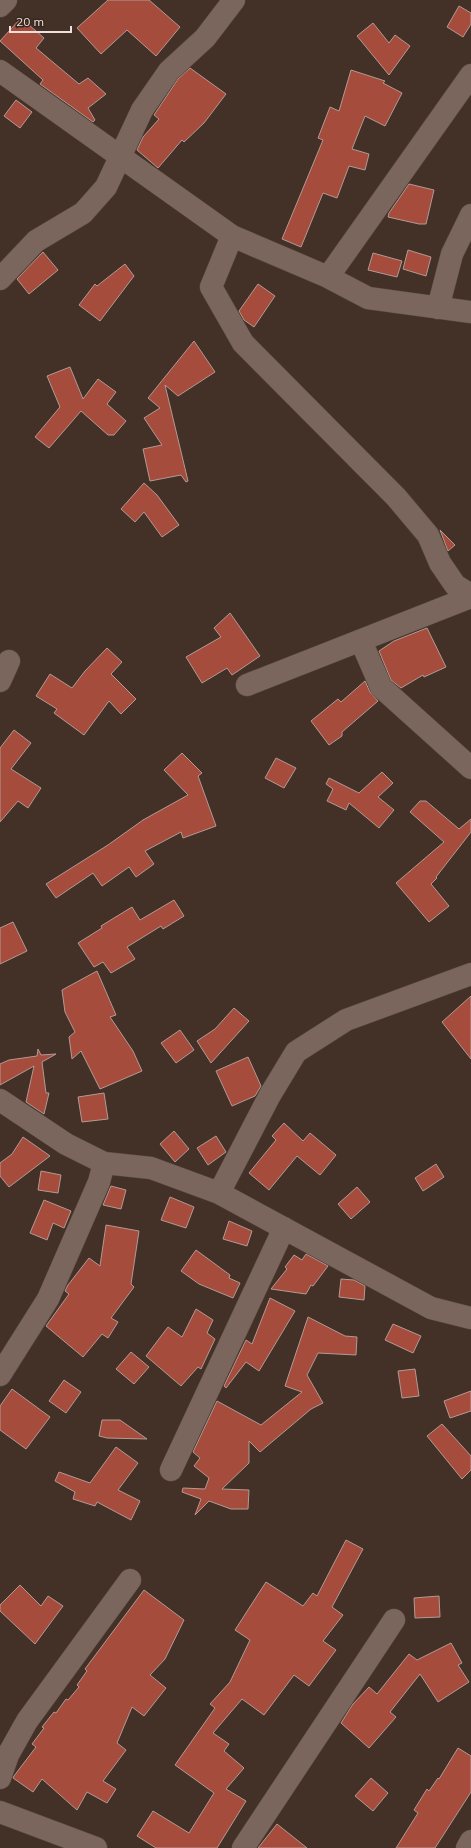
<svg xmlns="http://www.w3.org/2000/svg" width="471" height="1848" font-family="Mulish,sans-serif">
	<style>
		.building { fill: #a64c3c; stroke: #b29a95 }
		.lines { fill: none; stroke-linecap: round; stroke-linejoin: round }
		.minor-casing { stroke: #5c4d46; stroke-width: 23 }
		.minor { stroke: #7a665c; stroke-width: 22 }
	</style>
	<rect width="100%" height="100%" fill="#433128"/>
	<!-- building -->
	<path class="building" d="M108,0h41l31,27 -24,29 -29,-26 -26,24 -24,-26z
		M459,6l12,7v11l-8,13 -16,-10z
		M21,18l23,20 -8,10 43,36 9,-6 18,16 -18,14 7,12 -2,2 -53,-38 3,-4 -43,-39z
		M373,23l16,20 6,-8 15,11 -21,29 -32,-39z
		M190,68l36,26 -22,29 -20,19 -2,-2 -24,28 -21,-18 6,-13 16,-18 -5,-4 24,-36z
		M351,70l34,11 -2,2 19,10 -17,33 -20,-10 -13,33 17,5 -4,16 -16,-4 -12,32 -14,-5 -22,54 -19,-8 41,-99 -5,-2 12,-31 9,4z
		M16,100l16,12 -12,16 -16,-12z
		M409,184l25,6 -8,34h-7l-31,-7 1,-4z
		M408,250l23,7 -5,19 -23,-7z
		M43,252l15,18 -29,24 -12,-15z
		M373,253l29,8 -5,16 -29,-7z
		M125,264l9,12 -34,45 -21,-16 16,-21 2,2z
		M258,284l17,12 -21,31 -10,-7 -5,-9z
		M194,341l21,31 -37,24 -13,-11 23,96 -2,1 -5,-7 -31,6 -7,-32 19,-4 -18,-27 16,-10 -12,-10z
		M70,367l13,32 15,-20 18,13 -9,12 19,17 -12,14h-6l-27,-24 -32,37 -14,-11 25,-30 -13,-31z
		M144,483l13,12 22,30 -17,12 -18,-25 -9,10 -14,-13z
		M440,530l15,15 -7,6z
		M230,613l30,43 -28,19 -5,-7 -25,15 -16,-26 35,-20 -7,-9z
		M427,628l19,39 -22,10 -1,-2 -22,13 -10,-8 -12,-29 15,-10z
		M107,648l15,14 -11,12 25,25 -15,15 -12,-13 -25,34 -30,-22 3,-4 -21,-13 14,-22 22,14 13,-17z
		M365,681l5,11 8,9 -36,31v4l-13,9 -18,-24 27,-22 3,3z
		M14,730l17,13 -20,26 30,19 -13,20 -10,-7 -18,21v-74z
		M182,753l20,20 -4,3 18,50 -33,12 -2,-6 -36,19 9,13 -18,13 -7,-10 -27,19 -9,-13 -37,25 -10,-14 62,-39 35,-25 45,-25 -24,-25z
		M276,758l20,10 -12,20 -19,-10z
		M382,772l11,11 -15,14 16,13 -15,18 -30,-25 -3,7 -19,-9 6,-12 -7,-5 3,-6 30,15z
		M420,801h6l33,28 12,-10v13l-35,45 1,1 -6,6 18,22 -20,16 -33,-39 48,-41 -34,-30z
		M174,900l10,16 -21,13 -2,-3 -34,21 8,12 -24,14 -8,-11 -9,5 -16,-24 24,-15 -1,-2 31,-19 8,13z
		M13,922l14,29 -27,13v-36z
		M97,971l19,44 -6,2 23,34 9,20 -42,18 -19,-38 -9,8 -3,-22 6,-5 -10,-20 -3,-22z
		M471,996v63l-29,-37z
		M234,1008l15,13 -38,42 -14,-22 18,-12z
		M180,1030l14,20 -18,13 -15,-20z
		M38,1049l3,6 15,-1 -14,8 4,31h3l-5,21 -18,-12 8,-36 -34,19v-21l9,-4 28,-4z
		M248,1057l13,29 -6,10 -23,10 -16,-35z
		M104,1093l4,26 -26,3 -4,-25z
		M284,1123l19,18 7,-8 26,22 -16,20 -23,-19 -28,34 -20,-17 27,-33 -4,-4z
		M174,1131l15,18 -14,13 -15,-18z
		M216,1136l10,16 -18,13 -11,-17z
		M23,1137l27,19 -41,31 -9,-11v-13l12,-9z
		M436,1164l8,13 -21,14 -8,-13z
		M41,1171l20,4 -3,18 -20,-3z
		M111,1186l15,4 -5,19 -18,-4z
		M357,1187l13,15 -19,17 -13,-15z
		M170,1197l24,10 -8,21 -25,-8z
		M44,1200l27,11 -7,17 -11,-5 -6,17 -17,-7z
		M229,1221l23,10 -5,15 -24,-7z
		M106,1225l33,6 -8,53 3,3 -23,31 7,4 -10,16 -6,-4 -19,23 -37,-31 23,-32 -4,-3 3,-6 21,-27 11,8z
		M196,1250l34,25 -1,3 11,5 -7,15 -34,-14 -18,-13z
		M306,1254l22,12 -15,20 -2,-1 -5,9 -35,-5 16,-20 -2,-2 9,-12 8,5z
		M341,1279l13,1 11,6 -1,14 -25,-3z
		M270,1298l25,13 -36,60 -13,-9 -20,26 -2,-2 22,-46 6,4z
		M196,1309l17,11 -6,13 8,6 -14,30 -3,-2 -17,19 -35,-30 22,-29 14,10z
		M308,1317l37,19 12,1 -1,18 -38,-2 -11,22 16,28 -12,6 -51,43 -11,-11v22l-27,26 27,1 -1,19h-17l-22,-8 -14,14 6,-16 -19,-7 1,-4 22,1 4,-11 -15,-12 6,-8 -7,-6 24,-51 44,24 41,-33 -17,-6z
		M393,1324l28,12 -8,17 -28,-13z
		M131,1352l18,15 -15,17 -18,-15z
		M415,1369l4,27 -17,2 -4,-27z
		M64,1380l17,12 -15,21 -17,-12z
		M12,1389l38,28 -24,32 -26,-19v-24z
		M471,1391v20l-21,7 -6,-17z
		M102,1420h18l27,19 -40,-1 -8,-2z
		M442,1424l29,32v14l-9,9 -35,-43z
		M116,1447l22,16 -20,27 22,11 -9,19 -34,-18 -2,4 -22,-7 2,-7 -20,-11 4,-9 31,11z
		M346,1540l17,9 -31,58 11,8 -20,26 13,9 -27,36 -15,-11 -30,40 -22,-16 -29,34 16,11 -5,7 20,17 -18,21 20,12 -29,47h-61l-19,-12 16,-25 36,22 25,-40 -39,-28 40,-57 -5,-4 20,-22 20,-42 -15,-10 31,-48 37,24 10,-13 4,3z
		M20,1585l21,21 7,-10 15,10 -28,38 -35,-33v-6z
		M144,1590l40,30 -19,39 -15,16 16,13 -22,28 -12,-9 -15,36 9,7 -23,31 13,8 -9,14 -20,-11 -10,18 -35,-31 -9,13 -20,-14 1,-2 22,-29 -4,-3 12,-16 -2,-1 12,-15 2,1 10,-14 2,1 11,-13 -2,-2 10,-14 -2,-2z
		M439,1596l1,21 -25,1 -1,-20z
		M451,1643l11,20 -4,2 11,17 -31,20 -18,-28 -30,38 6,5 -27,31 -28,-25 12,-19 16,-17 8,7 32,-40 8,6z
		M458,1748l13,8v36l-36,56h-39l22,-35 -4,-3 13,-21 2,2 9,-13 1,1z
		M371,1778l17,15 -15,18 -18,-15z
		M277,1824l30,24h-49z"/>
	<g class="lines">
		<defs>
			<path id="minor" d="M0,6l6,-6
				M0,71l232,165 96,41 40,21 103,14
				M232,236l-21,51 32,56 153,154 32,38 12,28 15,22 16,10
				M328,277l143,-202
				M0,279l36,-38 47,-28 23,-26 36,-77 27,-39 36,-33 29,-38
				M438,308l14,-54 19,-39
				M361,641l20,46 90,81
				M0,681l9,-20
				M247,685l224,-88
				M0,1100l66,44 38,19 47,5 68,25 212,115 40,10
				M219,1193l51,-98 26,-43 50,-32 125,-46
				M0,1375l48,-76 51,-117 5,-19
				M171,1470l113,-242
				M0,1778l8,-23 19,-34 103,-141
				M0,1812l96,36
				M243,1848l151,-228
				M467,1848l4,-7"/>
		</defs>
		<!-- minor casing -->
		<use href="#minor" class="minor-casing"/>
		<!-- minor -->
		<use href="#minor" class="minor"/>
	</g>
	<!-- scale -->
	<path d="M10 26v6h61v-6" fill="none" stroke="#ece1db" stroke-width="2"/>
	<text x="16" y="26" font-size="12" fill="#ece1db" stroke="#38271e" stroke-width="3" paint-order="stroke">20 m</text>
</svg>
